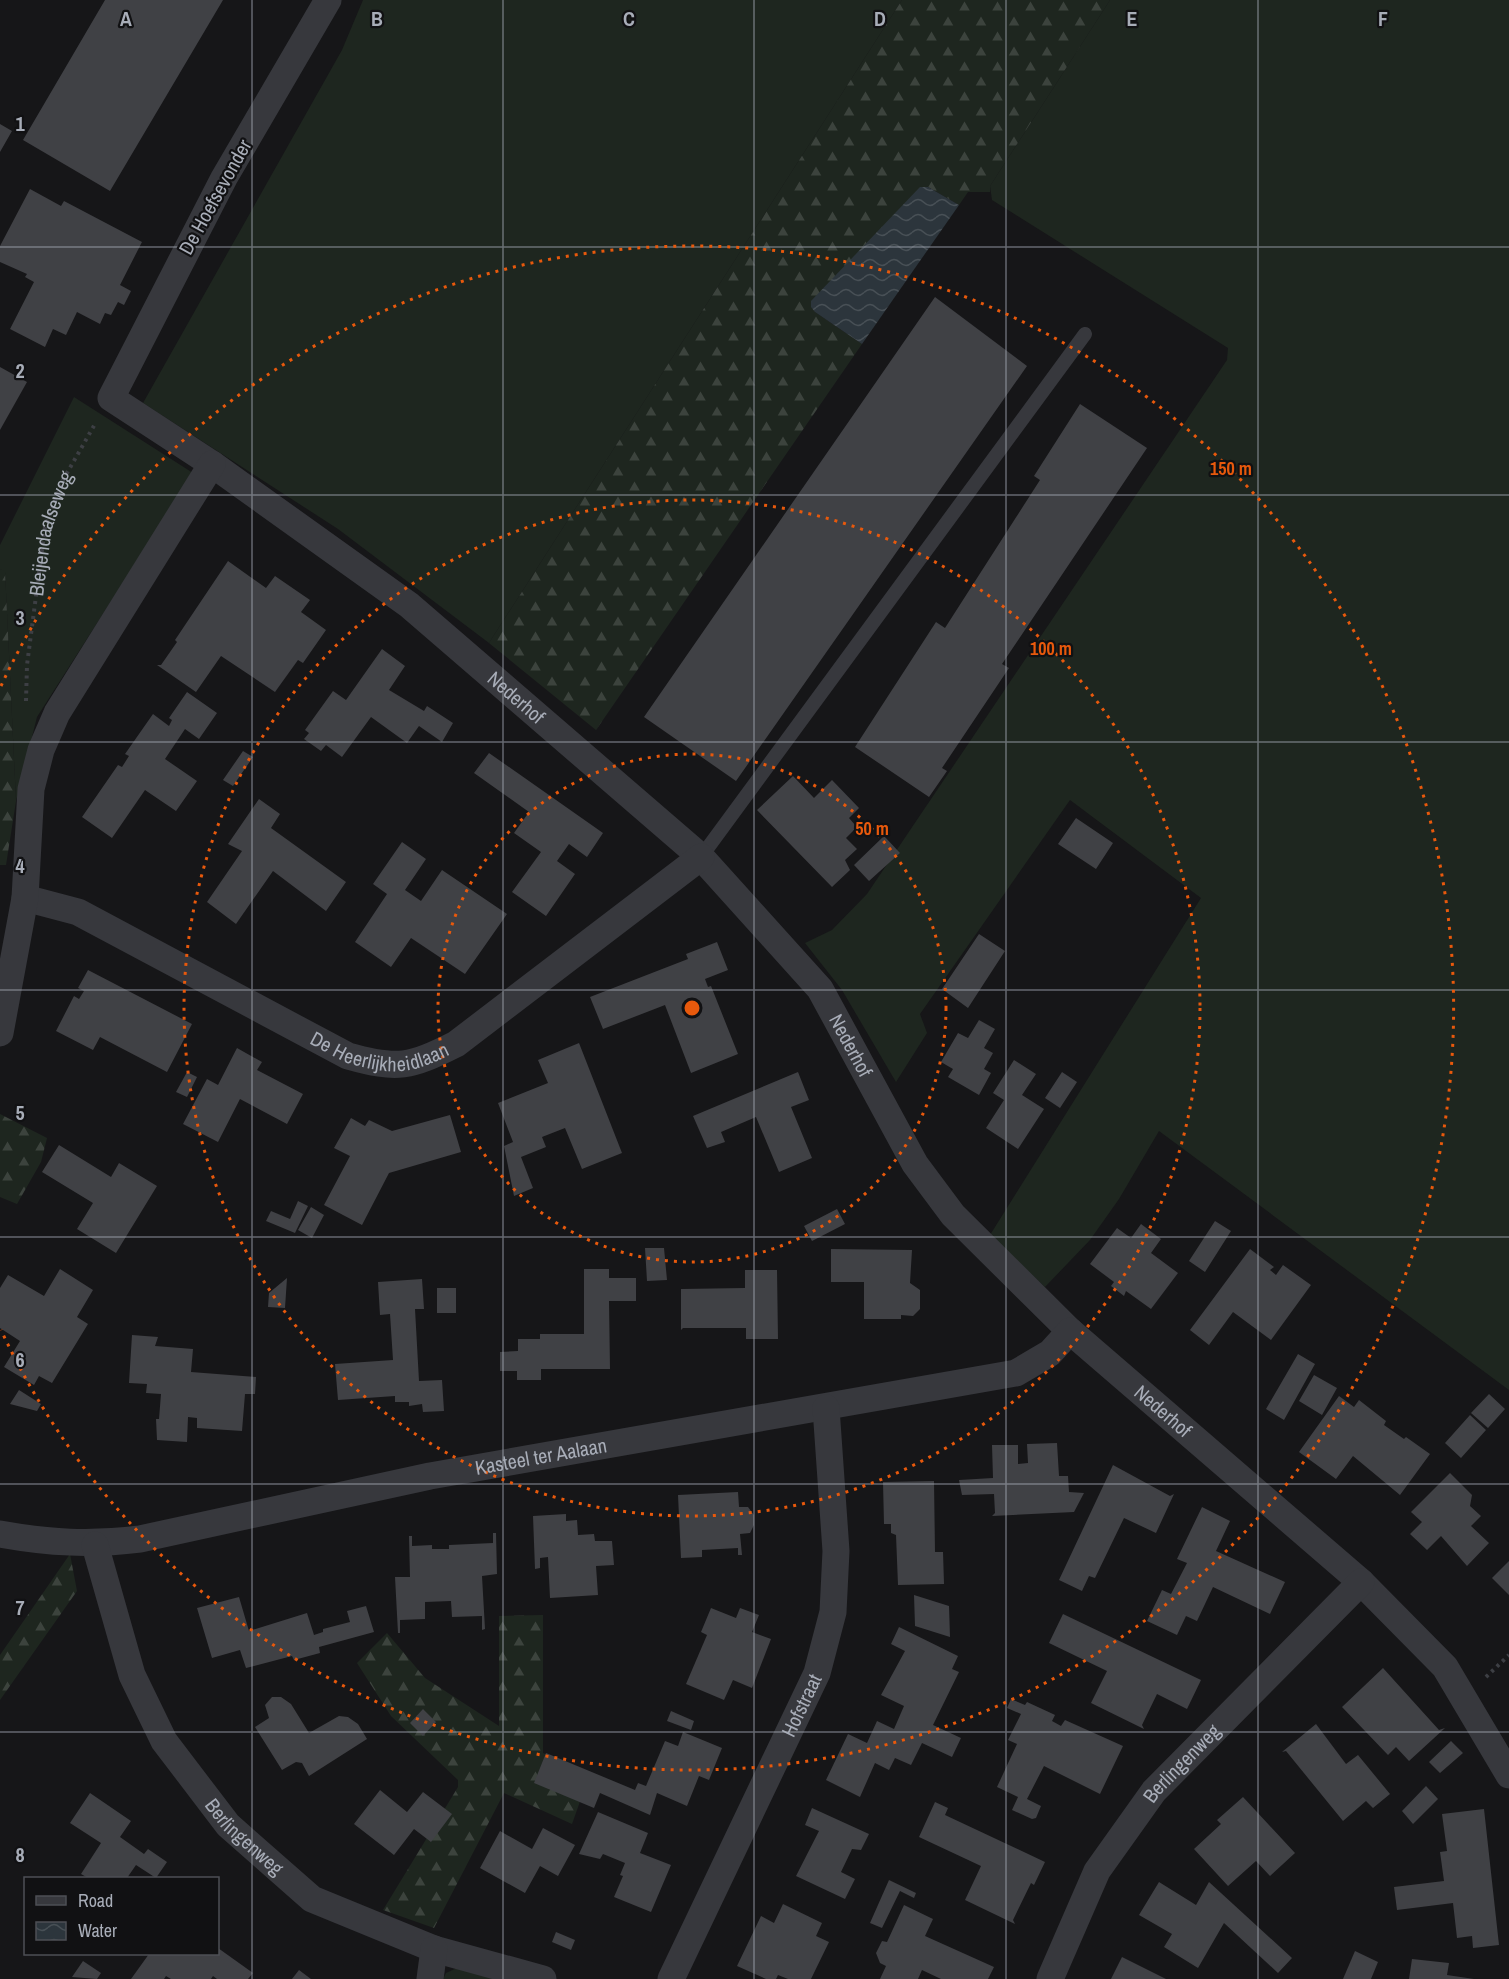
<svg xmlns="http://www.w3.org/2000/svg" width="1509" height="1979" font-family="'Archivo Narrow',sans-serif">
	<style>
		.grass { fill: #1e261f }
		.forest { fill: url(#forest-firs) }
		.water { fill: url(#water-waves) }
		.building { fill: #404145 }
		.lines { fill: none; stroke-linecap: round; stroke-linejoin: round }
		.path { stroke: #3d3f44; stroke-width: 4; stroke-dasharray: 3 4.5; stroke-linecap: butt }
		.lane { stroke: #37383d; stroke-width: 14 }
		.street { stroke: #37383d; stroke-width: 27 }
		.grid { fill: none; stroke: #a8adb8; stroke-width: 1.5; stroke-opacity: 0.55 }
		.ring { fill: none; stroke: #e8590c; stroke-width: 3; stroke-dasharray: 3 6 }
		.labels { text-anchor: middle; stroke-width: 4.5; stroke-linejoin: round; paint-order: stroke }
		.street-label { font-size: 20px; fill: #a8adb8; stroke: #111113 }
		.grid-label { font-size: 20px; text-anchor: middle; font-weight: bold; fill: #a8adb8; stroke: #111113; stroke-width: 4.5; stroke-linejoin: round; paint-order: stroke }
		.centre { fill: #e8590c; stroke: #111113; stroke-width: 3 }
		.ring-label { font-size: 18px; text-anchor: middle; font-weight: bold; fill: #e8590c; stroke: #111113; stroke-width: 4.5; stroke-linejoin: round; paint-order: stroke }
	</style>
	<defs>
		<pattern id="forest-firs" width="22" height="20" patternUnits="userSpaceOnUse" patternTransform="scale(1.5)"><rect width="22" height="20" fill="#1e261f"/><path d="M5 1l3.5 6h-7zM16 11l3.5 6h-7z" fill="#3c433d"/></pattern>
		<pattern id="water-waves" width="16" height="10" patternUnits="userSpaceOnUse" patternTransform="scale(1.5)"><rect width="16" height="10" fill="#2c353c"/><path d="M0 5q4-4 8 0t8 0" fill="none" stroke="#485056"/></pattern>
	</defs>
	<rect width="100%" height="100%" fill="#161618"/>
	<!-- grass -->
	<path class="grass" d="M363,0h539l-413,643 -151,-114 -195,-126 199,-353z
		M1110,0h399v1390l-350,-259 -40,68 -29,41 -45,47 -55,-52 211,-337 -131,-98 -150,214 7,19 -31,49 -54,-92 -37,-47 27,-13 35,-36 360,-534 1,-12 -236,-148 -2,-14z
		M74,397l119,76 -156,244 -21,84 -11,-229 -5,-3v-24z
		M457,1968l39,11h-53l3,-6z"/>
	<!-- forest -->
	<path class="forest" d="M902,0h208l-120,186v6h-22l-9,13 -31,-18 -113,125 47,32 -266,386 -107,-87z
		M0,569l5,2 11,230 -10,64h-6z
		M0,1114l47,24 -6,24 -24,42 -17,-7z
		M70,1554l7,37 -77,109v-45z
		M543,1615v138l46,23 -17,48 -68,-31 -70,135 -51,-18 75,-123v-7l-67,-64 -34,-53 30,-30 38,45 74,48v-110z"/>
	<!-- water -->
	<path class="water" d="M920,187h8l31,18 -97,139 -47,-32 -4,-5v-6z"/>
	<!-- building -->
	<path class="building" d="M105,0h118l-113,191 -87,-51z
		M0,124l12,7 -12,21z
		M30,189l31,17 3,-5 78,41 -22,43 11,6 -7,14 -6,-3 -7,13 -6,-2 -5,11 -23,-12 -11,23 -13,-6 -8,18 -35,-18 24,-47 -9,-5 2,-3 -27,-12v-16z
		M935,297l92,69 -291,415 -92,-64z
		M0,367l27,15 -27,48z
		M1080,404l67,44 -145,216 7,4 -67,100 5,3 -18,26 -74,-50 81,-125 9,6 95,-148 -6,-4z
		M228,561l38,27 9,-12 35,24 -9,12 25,18 -23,33 -5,-3 -23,32 -54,-36 -25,36 -39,-27h4l16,-23 -2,-2z
		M382,649l23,17 -16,24 35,21 3,-5 26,17 -11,19 -23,-16 -12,17 -36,-26 -29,40 -16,-12 -5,6 -17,-12 5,-6 -4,-3 28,-39 13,9z
		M187,692l30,21 -18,26 -14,-10 -20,30 32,22 -21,30 -31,-21 -33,48 -30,-21 36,-52 4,2 7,-11 -4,-2 28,-40 16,12 3,-6 -3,-2z
		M243,751l10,6 -20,29 -10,-6z
		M489,753l114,80 -16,24 -18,-13 -12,17 18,13 -29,42 -34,-24 29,-40 -27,-19 15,-21 -55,-39z
		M793,776l21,22 18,-18 27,28 -10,10 6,7 -1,5 -8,8 11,11 -12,11 5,10 -18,17 -75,-77z
		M259,799l21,15 -9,14 75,54 -20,29 -53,-40 -37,53 -29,-22 35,-51 -14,-7z
		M1076,818l37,25 -17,26 -38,-25z
		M884,836l16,17 -31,28 -15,-16z
		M402,842l24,17 -21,31 16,11 21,-31 65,44 -42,60 -54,-36 -20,29 -36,-25 32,-48 -14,-10z
		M979,934l26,17 -37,57 -26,-19z
		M717,942l11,28 -23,9 3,8 3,-1 27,68 -47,19 -26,-68 -62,24 -13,-32 98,-38 -2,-5z
		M88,970l104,54 -25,48 -67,-35 -7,13 -37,-19 18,-35 5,3 5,-8 -6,-3z
		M979,1020l16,9 -11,19 9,5 -9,16 7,4 -12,22 -31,-18 5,-8 -12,-7 17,-29 10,5z
		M579,1043l43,110 -40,16 -17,-41 -23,9 4,10 -25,10 12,31 -19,8 -10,-50 9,-4 -15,-39 50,-20 -10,-23z
		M237,1048l25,14 -5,8 46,24 -16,30 -47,-25 -22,43 -35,-18 24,-45 11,6z
		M1014,1060l22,14 -14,21 22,14 -26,40 -32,-21 18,-28 -11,-7z
		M187,1072l10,5 -10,20 -11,-5z
		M798,1072l11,28 -18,7 21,51 -33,14 -23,-55 -35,15 4,10 -18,6 -14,-32z
		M1062,1072l15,10 -17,26 -15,-10z
		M450,1115l11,37 -72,21 -27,52 -38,-20 26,-49 -16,-8 17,-30 14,8 4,-6 23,11z
		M59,1145l52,32 8,-14 38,23 -41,67 -39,-24 16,-26 -51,-31z
		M298,1201l10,5 -13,27 -29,-12 5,-10 19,8z
		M311,1207l13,8 -12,23 -14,-8z
		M837,1209l8,15 -33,17 -8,-15z
		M1215,1221l16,10 -26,41 -16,-11z
		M1141,1224l20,15 -10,14 27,20 -27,36 -25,-18 -2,5 -13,-10 3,-4 -24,-18 27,-36 14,10z
		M645,1248h19l3,32 -20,1z
		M831,1249l81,1 -2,33 10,7v19l-7,7 -12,-1v4h-37v-37h-33z
		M1250,1249l24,18 -4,3 6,5 7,-10 28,20 -40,55 -38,-28 -24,33 -19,-15z
		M60,1269l33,21 -16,27 11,7 -36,59 -13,-7 -5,9 -30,-18 16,-26 -20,-13v-40l8,-13 36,21z
		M584,1269h25v9h27v23h-27l1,68h-69v11h-24v-9h-17v-19l18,-1v-12h22v-5h44z
		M745,1270h32l1,69h-32v-11h-63l-2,2v-41l64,-1z
		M287,1278l-2,30 -17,-1 1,-14z
		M422,1279l2,30h-9l4,72 23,-1 2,31 -21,1 -1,-8 -13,2v-4h-14v-6l-57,4 -3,-36 58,-4 -3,-46 -10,1 -2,-33z
		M437,1288h19v25h-19z
		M132,1335l26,2 -3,9 38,3 -2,23 65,5 -1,17h-10l-3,37 -45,-3v-10l-9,-1 -1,25 -30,-2 -1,-21h3l2,-25 -15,-1 1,-9 -18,-1z
		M1298,1354l17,10 -31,56 -18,-11z
		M1314,1375l23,13 -15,27 -23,-14z
		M19,1390l22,14 -4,7 -27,-7z
		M1489,1394l16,15 -17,19 -17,-15z
		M1339,1396l15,11 5,-7 27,21 -2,4 20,14 2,-2 24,17 -30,41 -47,-39 -17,23 -37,-27z
		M1470,1415l16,15 -25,28 -16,-15z
		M1057,1443l2,33h9l1,16 15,1 -10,19 -82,4 3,-3 -1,-19 -32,1 -3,-15 34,-2 -1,-33h26v19l10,-1 -1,-19z
		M1113,1465l57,31 4,-2 -18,39 -32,-15 -29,60 -6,-2 -7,15 -23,-11z
		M1450,1473l22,22 -2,11 11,10 -10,10 18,17 -22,23 -26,-30 -14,14 -17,-16 12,-12 -11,-10z
		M934,1481l1,71h8l1,32 -46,1 -2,-50 -5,-2v-9h-7l-1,-42z
		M738,1492l1,15h9l6,8v10l-4,8 -10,1 2,21h-4v-7l-36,2v7l-21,1 -3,-63z
		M1202,1507l28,14 -14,30 69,31 -15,32 -57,-27 -16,34 -11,-5 -9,19 -30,-14 15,-31 9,4 16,-31 -10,-4z
		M566,1514v7l11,-1 1,15 16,-1 1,7h17l2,24 -18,1 2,29 -48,3 -2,-41 -8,1v10l-5,1 -2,-53z
		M493,1533h3l1,41 -15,2 3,53 -3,1v-14l-30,1 -1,-16 -26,1v17l-25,1v13h-2l-3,-56h15l-1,-41h3v10l20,-1v4h17v-4l44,-2z
		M1509,1561v34l-17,-17z
		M914,1595l35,11 1,31 -35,-11z
		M239,1597l10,34 58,-18 7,22 9,-3v-3l27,-7 -3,-11 19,-5 8,26 -55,15 1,6 -26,7 -2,-4 -46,12 -6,-18 -28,8 -15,-50z
		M711,1608l25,10 4,-10 19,7 -7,17 19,7 -19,49 -19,-8 -9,20 -38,-16 21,-49 -6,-3z
		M1063,1614l138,66 -14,29 -30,-15 -15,31 2,4 -53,-26 16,-32 -58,-28z
		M899,1627l59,29 -6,13 7,3 -26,53 28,13 -9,19 -30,-14 -11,22 -16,-7 -6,12 -14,-7 -15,34 -34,-17 22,-46 19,9 10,-22 17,8 10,-23 -23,-11 24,-44 -14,-7z
		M1383,1668l56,62 6,-2 -36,33 -13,-14 -8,8 -46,-48z
		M272,1697h9l10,7 18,29 30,-17 9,1 10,7 9,15 -58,37 -7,-13 -6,-1 -14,8 -27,-43 14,-9 -4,-13z
		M1011,1699l14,6 2,-3 26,12 2,1 -3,6 9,5 4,-6 58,26 -23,48 -56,-28 -17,33 14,7 -5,12 -4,1 -20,-9 6,-13 -21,-10 20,-43 -9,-4 13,-26 -14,-6z
		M423,1709l13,13 -13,14 -13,-13z
		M671,1711l23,10 -3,9 -24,-9z
		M1316,1724l30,40 12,-9 32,39 -17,14 -7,-7 -23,20 -57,-70 -4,1z
		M683,1732l39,16 -13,32 -10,-4 -12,30 -30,-13 -7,22 -50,-22 -6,15 -60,-25 12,-30 89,37 3,-7 8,3 19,-45 13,5z
		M1451,1741l12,12 -23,20 -11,-11z
		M1426,1786l12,13 -25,25 -11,-13z
		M380,1790l27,22 16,-20 29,22 -21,28 -17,-13 -20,26 -40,-31z
		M90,1793l41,28 -11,16 24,17 4,-5 19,13 -11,16 -20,-13 -9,13h-39l-7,-4 20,-31 -31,-20z
		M1243,1797l52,56 -25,23 -14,-15 -28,25 -34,-37 27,-25 -4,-4z
		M935,1802l13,6 -3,7 100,47 -11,23 -3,-2 -18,37 2,4 -50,-24 16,-34 -62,-29z
		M812,1808l57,26 -8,16 -9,-1 -11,23 14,7 -10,20 -49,-23 23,-45 -14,-6z
		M1484,1809l15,136 -26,3 -1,-12 -15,2 -4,-35 -56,7 -3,-23 50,-6 -4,-29 7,-1 -5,-37z
		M598,1812l50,21 -8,20 31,12 -20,47 -37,-15 9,-21 -3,-1 5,-12 -22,-9 -3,5 -21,-5z
		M543,1828l32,17 -17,31 -18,-10 -15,27 -45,-25 20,-37 32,18z
		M889,1880l27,13 -2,5 -14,-7 -18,37 -12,-5z
		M1159,1882l37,23 13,-23 83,76 -14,15 -54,-50 -26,45 -34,-21 8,-13 -33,-19z
		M783,1904l39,19 -6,13 13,6 -18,37h-23l-10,-4 -2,4h-10l-29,-13 24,-50 13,7z
		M904,1905l29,14 -8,17 69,31 -6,12h-47l-19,-9 -4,9h-38l6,-13 -6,-3 -4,-10 6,-12 5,1z
		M556,1932l19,8 -4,10 -19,-8z
		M218,1948l35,25 -5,6h-31l-4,-3 -2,3h-40l-5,-3 -2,3h-33l18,-25h69z
		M1355,1951l23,11 -7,17h-28z
		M1122,1957l44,22h-55z
		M1412,1959l37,4 -2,12 27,4h-65z
		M83,1961l18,12 -4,6 -25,-2z
		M299,1970l12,9h-19z"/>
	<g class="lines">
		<!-- path -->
		<g class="path">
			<path id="s1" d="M26,701l1,-36 18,-138 18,-47 32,-56"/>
			<path d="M1486,1677l23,-22"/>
		</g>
		<!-- lane -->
		<path class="lane" d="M701,857l384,-523"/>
		<!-- street -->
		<g class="street">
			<path id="s2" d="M328,0l-104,178 -113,220 101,66 197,141 292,252 119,132 95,175 38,51 117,116 291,251 84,85 64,108"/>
			<path id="s3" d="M25,898l53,14 270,144c50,14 62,11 108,-12l245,-187"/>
			<path d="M0,1033l25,-135 6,-109 10,-39 16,-37 155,-249"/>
			<path id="s4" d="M0,1534c50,9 90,11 140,5l290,-63 586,-103 34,-20 20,-22"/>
			<path id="s5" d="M95,1545l37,130 32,66 64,84 84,74 122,50 109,30"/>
			<path d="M430,1979l4,-30"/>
			<path id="s6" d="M671,1979l146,-306 16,-61 3,-61 -10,-143"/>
			<path id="s7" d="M1050,1979l47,-108 57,-80 207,-209"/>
		</g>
	</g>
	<!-- grid -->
	<path class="grid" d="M252,0v1979M503,0v1979M754,0v1979M1006,0v1979M1258,0v1979M0,247h1509M0,495h1509M0,742h1509M0,990h1509M0,1237h1509M0,1484h1509M0,1732h1509"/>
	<!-- distance rings -->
	<g class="ring">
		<circle cx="692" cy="1008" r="254"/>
		<circle cx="692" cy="1008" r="508"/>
		<path d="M1 686A762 762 0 1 1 1 1330"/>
	</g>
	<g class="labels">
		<!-- street labels -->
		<g class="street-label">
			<text transform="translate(215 197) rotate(-61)" y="7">De Hoefsevonder</text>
			<text dy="7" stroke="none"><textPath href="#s1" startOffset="170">Bleijendaalseweg</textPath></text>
			<text dy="7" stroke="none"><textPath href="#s2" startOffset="958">Nederhof</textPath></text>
			<text dy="7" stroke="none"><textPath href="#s3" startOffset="392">De Heerlijkheidlaan</textPath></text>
			<text dy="7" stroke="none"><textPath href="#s2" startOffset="1444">Nederhof</textPath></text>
			<text dy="7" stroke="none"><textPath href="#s2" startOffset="1930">Nederhof</textPath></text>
			<text dy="7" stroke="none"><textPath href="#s4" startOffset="550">Kasteel ter Aalaan</textPath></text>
			<text dy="7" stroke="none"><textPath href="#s6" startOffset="303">Hofstraat</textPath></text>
			<text dy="7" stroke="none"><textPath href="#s7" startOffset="255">Berlingenweg</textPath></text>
			<text dy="7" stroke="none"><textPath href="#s5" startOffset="334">Berlingenweg</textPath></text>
		</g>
	</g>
	<g class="grid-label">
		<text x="126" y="26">A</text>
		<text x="377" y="26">B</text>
		<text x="629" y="26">C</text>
		<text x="880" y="26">D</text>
		<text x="1132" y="26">E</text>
		<text x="1383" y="26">F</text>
		<text x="20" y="131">1</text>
		<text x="20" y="378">2</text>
		<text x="20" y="625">3</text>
		<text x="20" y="873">4</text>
		<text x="20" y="1120">5</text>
		<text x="20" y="1367">6</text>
		<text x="20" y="1615">7</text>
		<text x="20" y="1862">8</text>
	</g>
	<circle cx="692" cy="1008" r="9" class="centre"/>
	<g class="ring-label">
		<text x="1231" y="475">150 m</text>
		<text x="1051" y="655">100 m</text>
		<text x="872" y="835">50 m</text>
	</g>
	<!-- legend -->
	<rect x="24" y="1877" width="195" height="78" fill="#111113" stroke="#4d4f55" stroke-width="1.5"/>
	<rect x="36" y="1896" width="30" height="9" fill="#37383d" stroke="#4d4f55" stroke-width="1.5"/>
	<text x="78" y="1907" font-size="18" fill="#a8adb8">Road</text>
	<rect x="36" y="1922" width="30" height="18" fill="url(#water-waves)" stroke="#4d4f55" stroke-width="1.5"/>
	<text x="78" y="1937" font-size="18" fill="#a8adb8">Water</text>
</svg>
